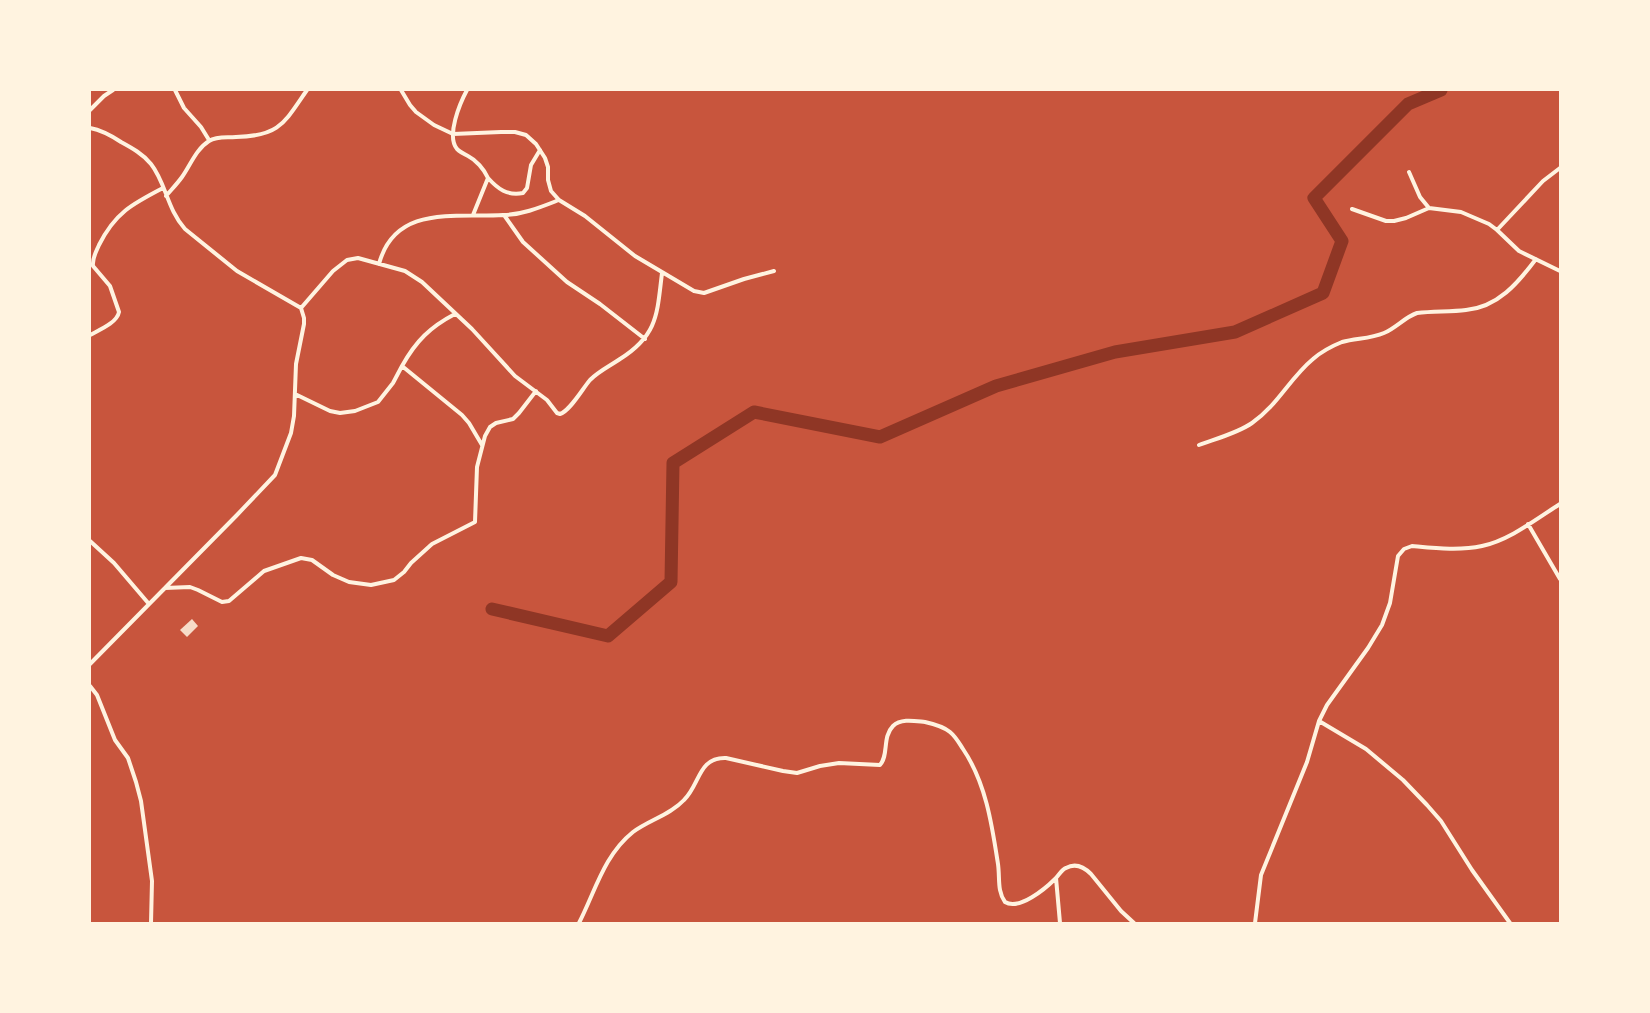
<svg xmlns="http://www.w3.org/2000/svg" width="1650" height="1013" font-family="'Crimson Pro',serif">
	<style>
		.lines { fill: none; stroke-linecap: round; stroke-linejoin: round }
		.river { stroke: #8f3625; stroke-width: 13 }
		.building { fill: #f7dbc8 }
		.minor { stroke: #fff3e0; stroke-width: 4 }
	</style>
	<rect width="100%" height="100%" fill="#c8553d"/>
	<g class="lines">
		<!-- river -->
		<path class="river" d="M492,609l116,27 63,-54 2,-119 81,-51 126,25 116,-51 119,-34 120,-20 88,-39 19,-52 -28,-43 94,-94 33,-14"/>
	</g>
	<!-- building -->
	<path class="building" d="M192,619l6,7 -11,11 -7,-7z"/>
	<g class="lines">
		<!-- minor -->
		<path class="minor" d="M175,90l9,18 17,19 8,13
			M401,90l9,15 6,7 18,13 19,9 48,-2h14l11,3 10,9 9,14 3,9v13l3,11 8,9 26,16 50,40 59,35 10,2 40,-14 30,-8
			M467,90c-7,13 -21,46 -10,59 3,3 7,5 11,7 8,4 16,13 20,22l-15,37
			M90,110l14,-14 9,-6
			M90,128c11,2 22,8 31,14 11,6 22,12 30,22 15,19 16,45 34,65l52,42 64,37 3,10v6l-8,40 -2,52 -3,17 -16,42 -39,41 -146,148
			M1409,172l11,25 9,11
			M488,178c10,11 19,18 35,15l4,-5 4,-23 9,-15
			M166,196c5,-6 11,-12 16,-19 8,-11 14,-28 27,-36 8,-5 18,-3 27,-4 44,-1 48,-14 71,-47
			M1352,209l34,12h8l12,-3 23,-10 32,4 28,12 8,6 22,21 41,20
			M504,215l19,27 44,40 33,22 45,35
			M1497,230l46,-49 17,-13
			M379,264c16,-60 77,-46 124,-49 19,0 38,-8 56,-15
			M301,308l32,-37 14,-11 11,-2 47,13 17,11 50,47 43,47 32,24 10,13 3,1c10,-3 23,-26 30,-34 9,-9 20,-14 30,-21 38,-24 37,-45 42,-86
			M455,314c-25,13 -39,27 -53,52l60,49 7,8 13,22
			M90,335c9,-5 27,-12 29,-23l-9,-26 -17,-20c-1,-8 3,-14 6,-21 16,-32 33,-41 64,-57
			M295,394l35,17 10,2 15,-2 23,-9 15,-19 9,-17
			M1199,445c16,-6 39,-12 53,-22 25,-17 38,-45 61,-64 8,-7 19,-13 29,-17 14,-4 28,-3 42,-9 12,-5 21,-16 33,-20 17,-2 33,-1 49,-3 32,-3 52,-27 70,-51
			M1528,524l32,55
			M90,541l24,22 35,41
			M165,588l25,-1 8,3 24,12 7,-1 35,-30 37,-13 11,2 21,15 16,7 22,3 23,-5 10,-8 7,-9 21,-19 43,-22 2,-55 8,-31 5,-9 6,-4 17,-4 6,-6 17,-22
			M90,686l7,9 18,45 13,18 8,24 5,19 11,80 -1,42
			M1319,721l47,28 37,31 24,25 14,16 31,49 38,53
			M1056,878l4,45
			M579,923c16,-31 25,-68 54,-91 16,-12 37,-17 51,-32 16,-15 14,-43 42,-42l57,13 14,2 23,-7 19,-3 41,2c9,-10 2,-28 13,-39 8,-8 22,-5 32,-4 9,2 19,5 25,10 6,5 9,11 13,17 23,34 29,76 35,115 2,14 -1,27 7,38 14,9 41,-14 50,-23 4,-4 7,-10 11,-11 9,-5 18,-1 25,6l30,37 13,12
			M1255,923l6,-48 46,-113 12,-41 8,-16 41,-57 14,-23 8,-22 8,-47 6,-7 8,-3c22,2 47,5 70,0 28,-6 54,-27 78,-42"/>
	</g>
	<!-- border -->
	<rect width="1650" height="1013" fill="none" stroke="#fff3e0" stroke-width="182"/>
</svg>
